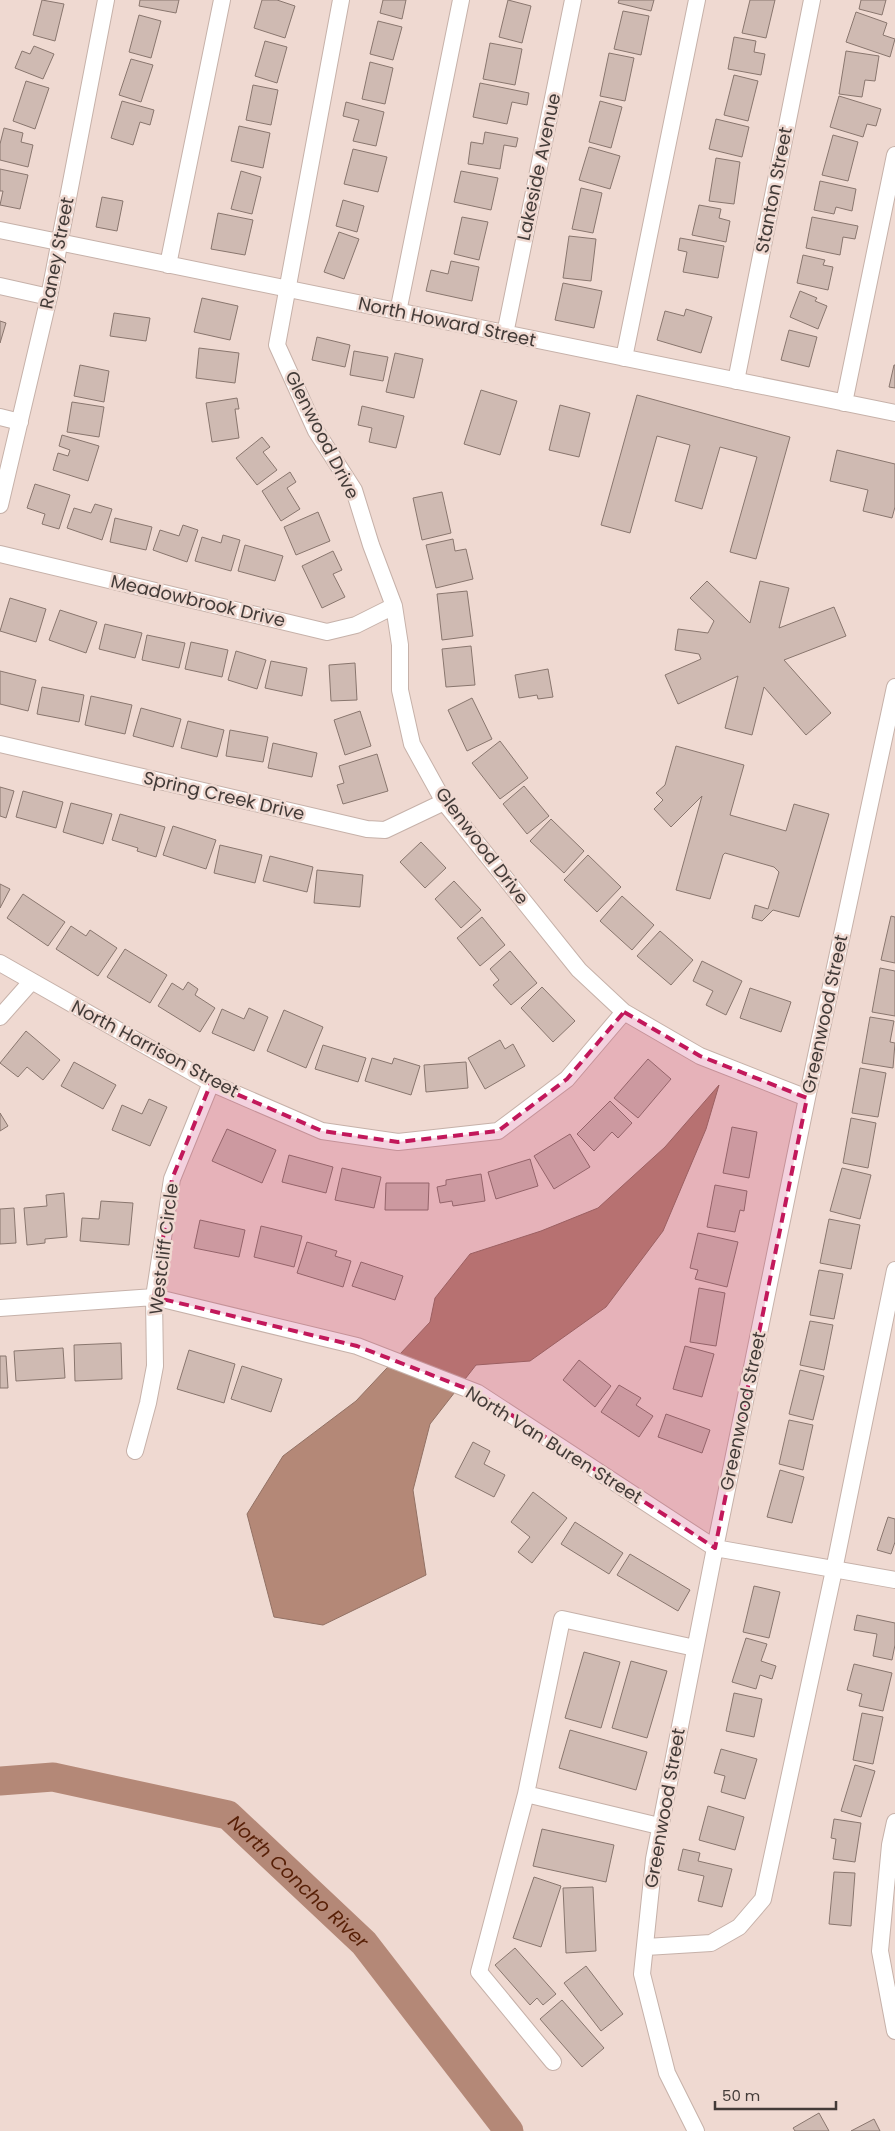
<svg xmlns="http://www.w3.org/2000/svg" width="895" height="2131" font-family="Poppins,sans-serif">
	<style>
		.water { fill: #b48877; stroke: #927164 }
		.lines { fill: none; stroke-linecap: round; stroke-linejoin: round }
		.river { stroke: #b48877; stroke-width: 29 }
		.building { fill: #cfbab2; stroke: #89766e }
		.minor-casing { stroke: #c6b1a9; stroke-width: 18 }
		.minor { stroke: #fff; stroke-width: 16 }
		.marked { fill: #c2185b; fill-opacity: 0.2; stroke: #c2185b; stroke-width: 4; stroke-dasharray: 10 6; stroke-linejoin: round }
		.labels { text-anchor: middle; stroke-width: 5; stroke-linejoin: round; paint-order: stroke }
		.street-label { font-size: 18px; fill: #433b38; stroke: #efd9d1 }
		.water-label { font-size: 19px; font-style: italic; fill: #571f06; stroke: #efd9d1 }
	</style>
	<rect width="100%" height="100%" fill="#efd9d1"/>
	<!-- water -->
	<path class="water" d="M719,1085l-13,44 -43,102 -57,76 -76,54 -54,4 -46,59 -17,66 13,85 -103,50 -49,-8 -27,-103 36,-58 73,-55 74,-79 5,-24 35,-44 71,-23 57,-23 67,-61z"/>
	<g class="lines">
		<!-- river -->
		<path class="river" id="s1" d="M0,1781l53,-4 175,38 136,128 145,188"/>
	</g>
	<!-- building -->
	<path class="building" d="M42,0l22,4 -9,37 -22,-6z
		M140,0h39l-3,13 -37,-7z
		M262,0h15l18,6 -10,32 -31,-10z
		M383,0h23l-4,19 -22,-6z
		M508,0l23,6 -9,37 -23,-6z
		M619,0h35l-3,11 -33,-8z
		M750,0h25l-9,38 -24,-5z
		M861,0h25l-4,15 -23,-6z
		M623,11l26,5 -8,39 -27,-6z
		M856,12l31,11 -4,12 12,4 -5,18 -44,-15z
		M139,15l22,6 -10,37 -22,-6z
		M378,21l24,6 -9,33 -23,-6z
		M734,37l22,4 -2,11 11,2 -4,21 -33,-6z
		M265,41l22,6 -10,36 -22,-7z
		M490,43l32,6 -7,36 -32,-6z
		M34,46l20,8 -11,25 -28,-11 7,-17 8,3z
		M846,51l33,5 -4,25 -10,-1 -3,17 -23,-3z
		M609,53l25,5 -9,43 -25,-5z
		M131,59l22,6 -12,37 -22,-7z
		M370,62l23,6 -8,36 -23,-5z
		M734,75l24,6 -10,40 -24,-6z
		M26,81l23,7 -14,41 -22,-8z
		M480,83l49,10 -2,12 -15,-3 -5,22 -34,-7z
		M253,85l25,5 -7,35 -25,-5z
		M839,96l42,13 -5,17 -9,-2 -4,13 -33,-10z
		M122,101l32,9 -4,15 -10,-3 -7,23 -22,-7z
		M600,101l22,6 -11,41 -22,-6z
		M346,102l38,10 -8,34 -23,-5 6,-21 -16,-4z
		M716,119l33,8 -7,30 -33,-8z
		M239,126l31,7 -7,35 -32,-7z
		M4,128l19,5 -2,9 12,3 -5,22 -28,-7v-16z
		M485,132l33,6 -2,9 -12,-2 -4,24 -32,-5 3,-22 12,2z
		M833,135l25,7 -10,39 -26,-6z
		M589,147l31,9 -10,33 -31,-9z
		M353,149l34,8 -9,35 -34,-8z
		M716,158l24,4 -6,42 -25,-3z
		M0,169l28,6 -8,34 -20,-4 3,-14h-3z
		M241,171l20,6 -9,37 -21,-5z
		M461,171l37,7 -7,32 -37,-8z
		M820,181l36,8 -4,22 -16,-4 -2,7 -20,-4z
		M581,188l21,5 -9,40 -21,-4z
		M102,197l21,4 -6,30 -21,-4z
		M343,200l21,6 -7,26 -21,-6z
		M699,205l22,4 -2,9 11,3 -4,21 -34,-7z
		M218,213l35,7 -8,35 -34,-6z
		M462,217l26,5 -9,38 -25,-6z
		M812,217l46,9 -3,13 -12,-2 -3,18 -34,-7z
		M339,232l20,7 -15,40 -20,-7z
		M569,236l27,3 -5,42 -28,-3z
		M680,238l44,8 -6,32 -35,-6 4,-20 -9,-2z
		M803,255l22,5 -2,5 10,2 -5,23 -31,-7z
		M451,261l28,6 -7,34 -46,-10 5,-21 17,4z
		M563,283l39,8 -8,37 -39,-8z
		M800,291l17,7 -2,3 12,5 -9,23 -28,-12z
		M202,298l36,8 -8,34 -36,-8z
		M686,309l26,8 -11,36 -44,-13 8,-29 19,5z
		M114,313l36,5 -4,23 -36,-5z
		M0,321l6,2 -6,20z
		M789,330l28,7 -8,30 -28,-7z
		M317,337l33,8 -5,22 -33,-7z
		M199,348l40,5 -4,30 -39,-5z
		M354,351l34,6 -5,24 -33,-6z
		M395,353l28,6 -9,39 -28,-6z
		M80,365l29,6 -5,31 -30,-6z
		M894,365h1v23l-6,-1z
		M481,390l36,11 -17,54 -36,-11z
		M637,395l153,42 -34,122 -26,-7 27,-95 -37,-10 -18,62 -27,-8 15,-56 -33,-9 -27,97 -29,-8z
		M237,398l2,11h-4l4,29 -27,4 -6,-39z
		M72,402l32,5 -5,30 -32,-5z
		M560,405l30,8 -11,44 -30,-7z
		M362,406l42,10 -8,32 -27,-6 3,-14 -14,-3z
		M62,435l37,11 -11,35 -35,-11 5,-17 10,3 2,-6 -11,-4z
		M262,437l8,10 -7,5 14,18 -20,15 -21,-27z
		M837,450l58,14v43l-3,11 -29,-7 5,-21 -38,-9z
		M290,472l6,10 -9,6 13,21 -19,12 -19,-30z
		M35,484l35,11 -11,34 -17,-5 3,-10 -18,-6z
		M442,492l9,41 -29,7 -9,-42z
		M95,504l17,5 -10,31 -35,-12 7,-20 17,5z
		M318,512l12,29 -34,14 -12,-28z
		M115,518l37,9 -6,23 -36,-8z
		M183,525l15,5 -11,32 -34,-12 7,-20 19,6z
		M223,535l17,5 -9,31 -36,-10 7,-24 19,6z
		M453,539l2,12 11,-2 7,30 -37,9 -10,-43z
		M245,545l38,11 -8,25 -37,-10z
		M333,551l9,19 -9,4 12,23 -23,11 -20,-42z
		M707,581l43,42 10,-42 29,7 -10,40 55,-21 12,29 -62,24 47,53 -25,22 -42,-48 -12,48 -27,-7 13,-52 -60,28 -13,-29 36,-16 -2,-5 -24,-4 3,-21 30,4 6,-12 -24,-23z
		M467,591l6,45 -31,4 -5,-46z
		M10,598l36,11 -10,33 -36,-11z
		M60,610l37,12 -11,31 -37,-13z
		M105,624l37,9 -7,25 -36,-9z
		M147,635l38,8 -6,25 -37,-8z
		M191,642l37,8 -6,27 -37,-8z
		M471,646l4,39 -29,2 -4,-38z
		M236,651l30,9 -9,29 -29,-9z
		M271,661l36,7 -5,28 -37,-8z
		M355,663l2,37 -26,1 -2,-36z
		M548,669l5,28 -15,2 -1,-4 -18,3 -4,-23z
		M0,671l36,9 -8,31 -28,-7z
		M42,687l42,8 -5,27 -42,-8z
		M91,696l41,9 -7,29 -40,-9z
		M472,698l20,41 -25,12 -19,-41z
		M141,708l40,11 -8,28 -40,-11z
		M360,711l11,35 -26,9 -11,-35z
		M188,721l36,9 -7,27 -36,-9z
		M230,730l38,7 -5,25 -37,-6z
		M500,741l28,37 -28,21 -28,-36z
		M273,743l44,10 -5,24 -44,-9z
		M676,746l68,19 -14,50 56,16 8,-27 35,10 -30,103 -26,-7 -11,11 -10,-3 3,-13 13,4 11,-37 -5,-5 -49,-14 -2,2 -13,44 -34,-9 26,-94 -31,31 -17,-18 9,-9 -7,-7 9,-8z
		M377,754l11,37 -45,13 -6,-19 7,-2 -5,-17z
		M524,786l25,30 -22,18 -24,-30z
		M0,787l14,4 -8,27 -6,-2z
		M23,791l40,11 -7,26 -40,-11z
		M71,803l41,11 -9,30 -40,-12z
		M120,814l45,13 -9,30 -19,-6 1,-3 -26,-8z
		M551,819l33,32 -20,22 -34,-32z
		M173,826l43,14 -10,29 -43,-14z
		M421,842l25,26 -21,20 -25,-26z
		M220,845l42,10 -7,28 -41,-10z
		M588,855l33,32 -24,25 -33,-32z
		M270,856l43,11 -6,25 -44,-11z
		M317,870l46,5 -3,32 -46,-4z
		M454,881l27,29 -20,18 -26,-29z
		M0,884l10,5 -10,19z
		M23,894l42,28 -17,24 -41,-28z
		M622,896l32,29 -22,25 -32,-29z
		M891,916l4,1v46l-14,-3z
		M482,917l23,28 -25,21 -23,-28z
		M71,926l15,10 4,-6 27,18 -19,28 -42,-27z
		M660,931l33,29 -22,25 -34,-29z
		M125,949l42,26 -17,28 -43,-26z
		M510,951l27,32 -26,22 -18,-20 6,-5 -9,-11z
		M702,961l40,20 -16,34 -20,-10 7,-14 -20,-10z
		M880,968l15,3v45l-23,-4z
		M188,982l10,7 -3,6 20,13 -15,24 -42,-26 14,-23 11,7z
		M542,987l33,34 -22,21 -32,-34z
		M750,988l41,14 -10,30 -41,-14z
		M249,1008l19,9 -14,34 -42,-18 10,-24 22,10z
		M284,1010l39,17 -17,41 -39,-17z
		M870,1017l24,4 -4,21 5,1 -2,25 -31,-5z
		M26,1031l34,29 -17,20 -16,-13 -9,10 -18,-14z
		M500,1040l5,9 8,-5 12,22 -40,23 -17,-31z
		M323,1045l43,13 -8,24 -43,-13z
		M372,1058l20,6 2,-6 26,8 -9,29 -46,-14z
		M648,1059l23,20 -33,39 -24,-20z
		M74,1062l42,23 -13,24 -42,-23z
		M466,1062l2,26 -42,4 -2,-27z
		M860,1068l26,5 -8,44 -26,-4z
		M149,1099l18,8 -17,39 -38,-16 10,-25 20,9z
		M610,1101l22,22 -14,15 -6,-6 -18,19 -17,-17z
		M0,1113l8,13 -8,5z
		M851,1118l25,5 -8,45 -25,-5z
		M732,1127l25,5 -8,46 -26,-5z
		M227,1129l49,21 -14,33 -50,-22z
		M570,1134l20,33 -36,22 -20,-33z
		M289,1155l44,12 -7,26 -44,-11z
		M530,1159l8,27 -42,13 -8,-27z
		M342,1168l39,9 -7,31 -39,-8z
		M842,1168l29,7 -11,44 -30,-8z
		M481,1174l4,27 -32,5 -1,-5 -12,2 -3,-16 9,-2v-5z
		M386,1183h43l-1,27h-43z
		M715,1185l32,6 -3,20 -4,-1 -5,22 -28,-5z
		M64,1193l3,44 -22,2v4l-18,2 -3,-37 23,-2 -1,-11z
		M101,1201l32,2 -4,42 -49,-4 2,-23 17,1z
		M14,1208l2,35 -16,1v-35z
		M829,1219l31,6 -9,44 -31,-6z
		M200,1220l45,10 -6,27 -45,-9z
		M261,1226l41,10 -8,31 -40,-10z
		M698,1233l40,9 -11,45 -32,-8 3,-9 -8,-2z
		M307,1242l30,9 -2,5 16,5 -8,26 -46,-14z
		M361,1262l42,14 -8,24 -43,-14z
		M819,1270l24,4 -9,45 -24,-4z
		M699,1288l26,5 -9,53 -26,-4z
		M810,1321l23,4 -9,45 -24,-5z
		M121,1343l1,36 -47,2 -1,-36z
		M685,1346l29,8 -12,43 -29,-8z
		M63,1348l2,30 -49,3 -2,-30z
		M189,1350l46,14 -11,39 -47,-14z
		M0,1356h6l2,32h-8z
		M579,1360l32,26 -16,21 -32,-27z
		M242,1366l40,13 -11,33 -40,-13z
		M800,1370l24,6 -11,44 -24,-6z
		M619,1385l22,13 -5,7 17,11 -14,21 -38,-25z
		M666,1414l44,16 -8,23 -44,-16z
		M789,1420l24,5 -10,45 -24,-6z
		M473,1442l17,9 -6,13 21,11 -11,22 -39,-20z
		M780,1470l24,7 -12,46 -25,-6z
		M533,1492l34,26 -35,45 -14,-11 12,-15 -19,-15z
		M888,1517l7,2v23l-4,12 -14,-4z
		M575,1522l48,31 -14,21 -48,-30z
		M630,1554l60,36 -12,21 -61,-36z
		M754,1586l26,6 -11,46 -26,-6z
		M857,1615l38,8v22l-3,15 -19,-4 4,-22 -23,-4z
		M746,1638l21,6 -6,17 15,5 -4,13 -12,-4 -4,14 -24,-7z
		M584,1652l36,10 -19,66 -36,-10z
		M631,1661l36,10 -20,67 -35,-10z
		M854,1664l38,9 -9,38 -24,-5 3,-12 -15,-4z
		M734,1693l28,6 -8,38 -28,-6z
		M862,1713l21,4 -10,47 -20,-4z
		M570,1730l77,22 -11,38 -77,-22z
		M721,1749l36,10 -12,40 -24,-7 4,-16 -11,-3z
		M855,1765l20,6 -14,46 -20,-6z
		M708,1806l36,11 -9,33 -36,-10z
		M834,1819l27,4 -6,39 -22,-3 3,-20 -5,-1z
		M542,1829l72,16 -8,37 -73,-16z
		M683,1849l17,4 -2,8 34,8 -10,38 -24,-6 6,-25 -26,-6z
		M834,1872l21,1 -4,53 -22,-2z
		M534,1877l27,9 -20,61 -28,-9z
		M593,1887l3,64 -30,2 -3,-65z
		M515,1948l41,46 -13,11 -6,-7 -7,7 -35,-40z
		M586,1966l37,48 -22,17 -37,-48z
		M562,2000l42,48 -22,19 -42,-48z
		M819,2113l10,18h-34l-2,-3z
		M874,2119l6,12h-29z"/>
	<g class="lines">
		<defs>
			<path id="minor" d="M341,0l-64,345 39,86 38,59 17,55 23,61 6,39v45l12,54 32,58 135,168 45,42 76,44 107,42
				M0,230l895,183
				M168,265l54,-265
				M0,286l49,11
				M398,312l63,-312
				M505,334l68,-334
				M624,358l73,-358
				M736,381l76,-381
				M844,403l51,-248
				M0,417l20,5
				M0,505l49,-208 57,-297
				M0,554l327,78 29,-7 38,-19
				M0,744l367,85 18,1 59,-28
				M0,963l211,120 111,48 76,11 100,-11 69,-52 57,-67
				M0,1017l31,-35
				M0,1308l154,-11 203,49 121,47 237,155 180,32
				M135,1451l13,-48 7,-37 -1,-69 18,-118 39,-96
				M526,1794l-47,178 74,90
				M895,1822l-5,23 -10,106 15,80
				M659,1826l-133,-32 36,-175 133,29
				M646,1947l65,-4 28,-16 24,-28 71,-329 61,-300
				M696,2131l-29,-58 -25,-99 12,-115 61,-311 92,-450 88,-411"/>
		</defs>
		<!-- minor casing -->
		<use href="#minor" class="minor-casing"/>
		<!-- minor -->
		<use href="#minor" class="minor"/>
	</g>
	<!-- marked area -->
	<path class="marked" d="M624,1012l76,44 107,42 -92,450 -237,-155 -121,-47 -203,-49 18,-118 39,-96 111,48 76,11 100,-11 69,-52z"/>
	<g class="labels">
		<!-- street labels -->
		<g class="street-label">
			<text transform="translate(539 167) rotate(-78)" y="6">Lakeside Avenue</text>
			<text transform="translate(774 190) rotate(-79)" y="6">Stanton Street</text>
			<text transform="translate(57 253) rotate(-79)" y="6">Raney Street</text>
			<text transform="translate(447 322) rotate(12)" y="6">North Howard Street</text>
			<text transform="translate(322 435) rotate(63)" y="6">Glenwood Drive</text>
			<text transform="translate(198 601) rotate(13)" y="6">Meadowbrook Drive</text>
			<text transform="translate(224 796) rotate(13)" y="6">Spring Creek Drive</text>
			<text transform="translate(482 846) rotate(53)" y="6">Glenwood Drive</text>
			<text transform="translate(825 1014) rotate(-78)" y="6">Greenwood Street</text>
			<text transform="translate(155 1049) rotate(28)" y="6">North Harrison Street</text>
			<text transform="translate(164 1249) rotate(-83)" y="6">Westcliff Circle</text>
			<text transform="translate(743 1411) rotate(-78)" y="6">Greenwood Street</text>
			<text transform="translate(554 1445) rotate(32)" y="6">North Van Buren Street</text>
			<text transform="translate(665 1808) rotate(-80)" y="6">Greenwood Street</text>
		</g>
		<!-- water labels -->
		<g class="water-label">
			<text dy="7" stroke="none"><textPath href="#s1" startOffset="329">North Concho River</textPath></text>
		</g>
	</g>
	<!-- scale -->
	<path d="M715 2101v8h121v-8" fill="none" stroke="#433b38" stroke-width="2.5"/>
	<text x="722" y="2101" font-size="15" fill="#433b38" stroke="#efd9d1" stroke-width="4" paint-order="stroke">50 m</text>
</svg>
